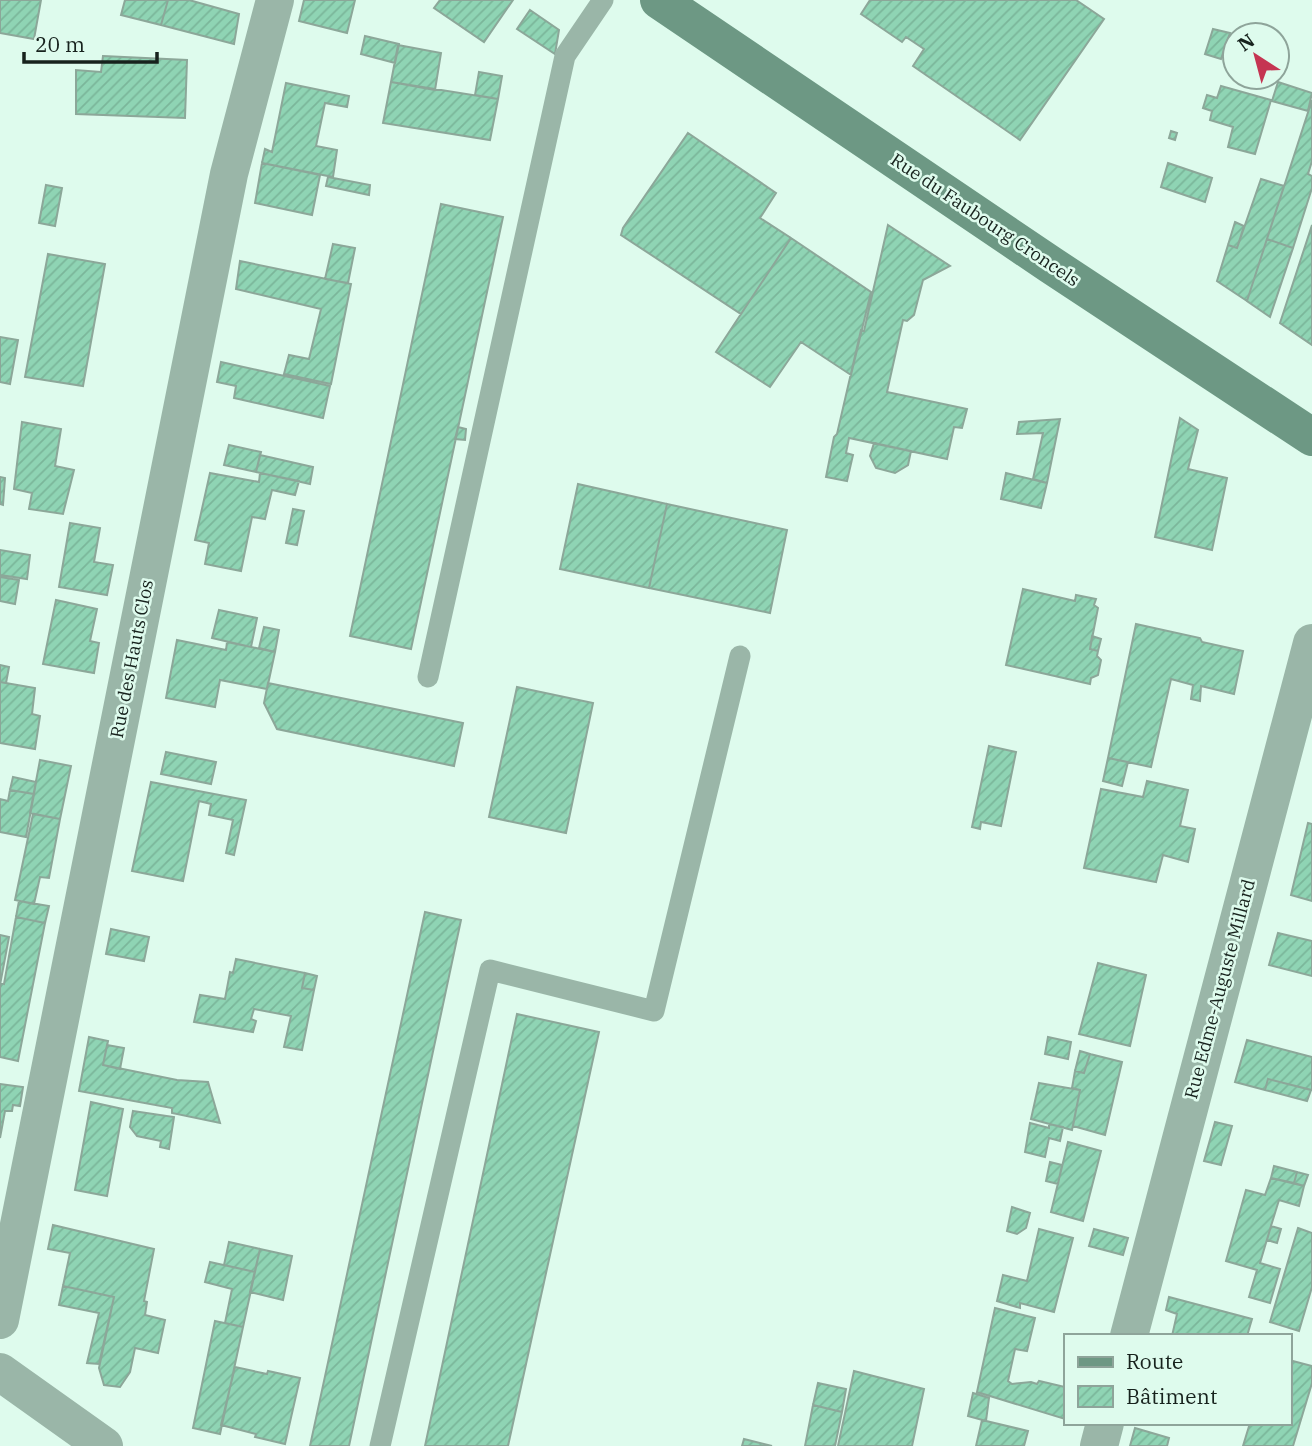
<svg xmlns="http://www.w3.org/2000/svg" width="1312" height="1446" font-family="'IBM Plex Serif',serif">
	<style>
		.building { fill: url(#building-hatch); stroke: #8ca799; stroke-width: 2 }
		.lines { fill: none; stroke-linecap: round; stroke-linejoin: round }
		.lane { stroke: #9ab6a8; stroke-width: 21 }
		.street { stroke: #9ab6a8; stroke-width: 38 }
		.secondary { stroke: #6d9884; stroke-width: 38 }
		.labels { text-anchor: middle; stroke-width: 5; stroke-linejoin: round; paint-order: stroke }
		.street-label { font-size: 18px; fill: #17221d; stroke: #defbed }
	</style>
	<defs>
		<pattern id="building-hatch" width="6" height="6" patternUnits="userSpaceOnUse" patternTransform="scale(1.75)"><rect width="6" height="6" fill="#8fd4b4"/><path d="M-1 1l2-2M0 6l6-6M5 7l2-2" fill="none" stroke="#7bb69a"/></pattern>
	</defs>
	<rect width="100%" height="100%" fill="#defbed"/>
	<!-- building -->
	<path class="building" d="M0,0h41l-7,39 -34,-6z
		M125,0h43l-7,25 -40,-10z
		M168,0h21l50,14 -5,30 -73,-19z
		M304,0h51l-8,33 -48,-12z
		M440,0h73l-29,42 -50,-34z
		M870,0h206l28,19 -84,121 -107,-74 11,-17 -18,-12 -4,5 -41,-28z
		M530,10l29,20 -4,24 -38,-25z
		M1213,29l17,4 -9,26 -16,-5z
		M365,36l34,8 -4,19 -34,-9z
		M398,45l43,8 -6,37 -44,-8z
		M103,56l84,4 -2,58 -109,-4v-44l25,2z
		M479,72l23,4 -4,23 -23,-4z
		M391,82l107,17 -8,41 -107,-17z
		M1278,82l34,11 -4,18 -36,-10z
		M286,83l63,13 -2,11 -22,-4 -9,43 21,4 -4,27 -71,-14 3,-14 7,3z
		M1221,86l50,14 -16,54 -27,-7 5,-20 -23,-7 2,-9 -9,-3 4,-13 10,3z
		M1312,100v61l-4,13 4,2v12l-19,60 -26,-9z
		M1171,131l6,2 -2,7 -6,-2z
		M688,133l88,60 -16,25 31,20 -50,76 -120,-79 2,-7z
		M262,163l58,12 -8,40 -57,-12z
		M1168,163l44,15 -7,24 -44,-15z
		M328,177l42,8 -1,10 -43,-9z
		M1261,179l23,7 -37,115 -30,-20 11,-36 9,3z
		M46,185l16,3 -7,38 -16,-3z
		M441,204l62,13 -92,432 -61,-13z
		M1235,222l9,4 -7,22 -9,-3z
		M888,225l62,41 -27,14 -9,35 -7,6 -4,-1 -16,72 80,17 -5,19 -8,-1 -7,32 -98,-21 -3,15 7,2 -6,26 -21,-4 8,-40 3,-3 24,-104 3,1z
		M1312,225v120l-32,-22z
		M791,238l80,54 -20,83 -50,-33 -31,45 -54,-35z
		M1267,239l26,9 -23,69 -23,-16z
		M333,244l22,4 -7,35 -23,-4z
		M48,254l57,10 -22,122 -58,-9z
		M240,261l111,23 -20,100 -47,-10 5,-19 20,4 12,-50 -85,-20z
		M0,337l18,3 -8,44 -10,-2z
		M221,362l109,24 -7,32 -89,-20 2,-12 -19,-4z
		M1180,418l18,12 -10,39 39,9 -15,72 -57,-13z
		M1060,419l-13,64 -14,-4 10,-46 -26,1 2,-12z
		M22,422l39,7 -6,37 19,4 -11,44 -34,-5 3,-16 -18,-4z
		M458,427l8,2 -1,11 -10,-1z
		M874,443l37,8 -3,14 -13,8 -19,-5 -6,-12z
		M229,445l32,7 -5,20 -32,-7z
		M260,455l53,12 -3,17 -54,-12z
		M210,473l49,9 1,-9 39,8 -4,14 -23,-5 -7,29 -13,-2 -11,54 -36,-7 4,-21 -14,-3z
		M1006,473l41,10 -6,25 -40,-9z
		M0,477l5,1 -2,27 -3,-1z
		M578,484l89,20 -18,84 -89,-19z
		M667,504l120,26 -17,83 -121,-25z
		M293,509l11,2 -7,34 -11,-2z
		M70,523l30,5 -6,34 19,3 -6,30 -48,-8z
		M0,550l30,5 -3,24 -27,-4z
		M0,577l19,3 -4,24 -15,-3z
		M1023,589l52,12 1,-6 20,4 -2,6 4,3 -8,41 8,2 -1,5 4,4 -3,15 -7,3 -1,6 -84,-19z
		M56,600l41,9 -7,32 9,2 -5,30 -51,-9z
		M219,610l38,8 -6,29 -39,-9z
		M1136,624l64,14 2,4 41,9 -9,43 -33,-8 -1,15 -9,-2 2,-14 -22,-6 -20,88 -43,-9z
		M264,627l15,3 -4,22 -16,-4z
		M1092,636l9,3 -3,12 -8,-2z
		M177,640l49,10 1,-8 48,10 -8,37 -47,-9 -5,27 -49,-9z
		M0,665l9,2 -3,16 -6,-1z
		M0,682l35,6 -3,26 8,2 -5,33 -35,-6z
		M268,683l195,40 -9,43 -177,-37 -13,-26z
		M517,687l76,16 -27,130 -77,-16z
		M989,746l27,6 -15,74 -20,-4 -1,7 -8,-2z
		M166,752l50,10 -5,22 -50,-10z
		M1108,758l20,4 -6,24 -19,-5z
		M40,760l31,6 -11,53 -30,-6z
		M13,777l23,5 -2,12 -24,-4z
		M1147,781l41,9 -8,36 15,3 -7,33 -25,-7 -7,27 -72,-14 17,-79 42,8z
		M151,782l95,18 -12,55 -8,-2 7,-33 -24,-5 2,-11 -12,-3 -16,80 -51,-10z
		M10,790l24,4 -8,43 -26,-5v-33l8,2z
		M33,814l27,5 -11,59 -9,-1 -6,27 -19,-4z
		M1308,823l4,1v77l-21,-6z
		M19,901l30,5 -4,17 -29,-6z
		M425,912l36,8 -112,526h-39z
		M16,917l29,6 -27,138 -18,-4v-69l1,-5 3,1z
		M111,929l38,8 -5,24 -38,-7z
		M1278,933l34,8v35l-43,-11z
		M0,935l9,2 -9,48z
		M236,959l69,14 -3,15 12,2 -12,60 -18,-3 7,-31 -37,-7 -3,10 5,2 -3,11 -59,-10 6,-27 25,4 5,-27 3,1z
		M1098,963l48,12 -16,71 -51,-12z
		M305,973l12,3 -3,14 -12,-2z
		M517,1014l82,18 -91,414h-83z
		M89,1037l19,4 -5,24 74,15 31,2 12,41 -48,-10v-5l-93,-17z
		M1048,1037l23,5 -3,17 -23,-5z
		M1247,1040l65,17v33l-44,-11 -3,11 -30,-8z
		M107,1045l17,3 -4,21 -17,-4z
		M1080,1051l10,3 -6,19 -9,-2z
		M1090,1054l32,8 -17,73 -32,-9 7,-36 -8,-2 3,-17 9,2z
		M1268,1079l43,11 -4,11 -42,-11z
		M1039,1083l41,7 -8,40 -41,-11z
		M0,1084l23,3 -3,19 -7,-1 -1,6h-7l-5,27z
		M91,1102l32,7 -16,87 -32,-6z
		M133,1111l41,6 -5,32 -9,-2 1,-6 -24,-5 -7,-9z
		M1215,1122l17,4 -11,39 -17,-4z
		M1030,1123l19,5v-4l14,3 -3,14 -11,-3 -4,19 -20,-5z
		M1068,1142l33,9 -18,70 -32,-9z
		M1050,1162l12,3 -4,19 -12,-3z
		M1274,1166l23,6 -3,11 -23,-5z
		M1297,1172l11,3 -4,11 -10,-3z
		M1271,1178l33,8 -5,20 -20,-6 -8,26 -11,37 20,6 -10,34 -21,-6 8,-27 -31,-9 20,-71 19,5z
		M1012,1207l18,6 -4,15 -9,6 -10,-3z
		M53,1225l101,24 -10,52 3,1 -2,13 20,5 -7,33 -23,-5 -5,24 -10,15 -16,-2 -5,-17 15,-71 -51,-11 7,-33 -22,-4z
		M1271,1226l10,3 -4,14 -10,-3z
		M1298,1228l14,5v54l-13,44 -29,-9z
		M1039,1229l34,9 -19,74 -34,-9v5l-23,-7 6,-26 24,6z
		M1094,1229l34,9 -5,17 -34,-9z
		M229,1242l31,7 -5,23 -31,-7z
		M260,1249l32,7 -9,44 -33,-8z
		M210,1262l45,10 -12,55 -18,-4 7,-34 -27,-7z
		M63,1286l51,11 -15,67 -12,-1 12,-50 -40,-8z
		M1169,1297l83,22 -5,17h-75l5,-22 -11,-4z
		M995,1308l40,10 -8,33 -12,-2 -7,32 4,3 19,-2 6,2 2,-3 26,6v32l-88,-27z
		M215,1321l28,6 -23,107 -27,-6z
		M1289,1360l23,6v17l-19,63h-50l7,-23h39z
		M235,1367l32,7 1,-3 32,7 -15,66 -30,-7 1,-3 -35,-9z
		M854,1371l70,18 -12,57h-74z
		M818,1383l28,6 -4,23 -29,-7z
		M973,1393l16,5 -3,23 -18,-5z
		M813,1405l29,7 -7,34h-30z
		M982,1420l46,11 -4,15h-48z
		M1135,1428l34,10 -2,8h-37z
		M744,1439l28,7h-30z"/>
	<g class="lines">
		<!-- lane -->
		<path class="lane" d="M428,677l137,-621 38,-56
			M380,1446l110,-476 164,41 86,-355"/>
		<!-- street -->
		<path class="street" d="M0,1320l229,-1146 46,-174
			M1129,1336l183,-693
			M0,1372l104,74
			M1099,1446l6,-23"/>
		<!-- secondary -->
		<path class="secondary" d="M659,0l392,265 261,172"/>
	</g>
	<g class="labels">
		<!-- street labels -->
		<g class="street-label">
			<text transform="translate(985 220) rotate(34)" y="6">Rue du Faubourg Croncels</text>
			<text transform="translate(132 659) rotate(-79)" y="6">Rue des Hauts Clos</text>
			<text transform="translate(1220 989) rotate(-75)" y="6">Rue Edme-Auguste Millard</text>
		</g>
	</g>
	<!-- legend -->
	<rect x="1064" y="1334" width="228" height="91" fill="#defbed" stroke="#8ea49a" stroke-width="2"/>
	<rect x="1078" y="1357" width="35" height="10" fill="#6d9884" stroke="#8ea49a" stroke-width="2"/>
	<text x="1126" y="1369" font-size="21" fill="#17221d">Route</text>
	<rect x="1078" y="1386" width="35" height="21" fill="url(#building-hatch)" stroke="#8ea49a" stroke-width="2"/>
	<text x="1126" y="1404" font-size="21" fill="#17221d">Bâtiment</text>
	<!-- north arrow -->
	<g transform="translate(1256 56) rotate(324)"><circle r="33" fill="#defbed" stroke="#8ea49a" stroke-width="2"/>
	<path d="M0-5L12 26L0 18L-12 26Z" fill="#c53552"/>
	<text y="-10" font-size="19" font-weight="bold" text-anchor="middle" fill="#17221d">N</text>
	</g>
	<!-- scale -->
	<path d="M24 52v10h133v-10" fill="none" stroke="#17221d" stroke-width="3.5"/>
	<text x="35" y="52" font-size="21" fill="#17221d" stroke="#defbed" stroke-width="5" paint-order="stroke">20 m</text>
</svg>
